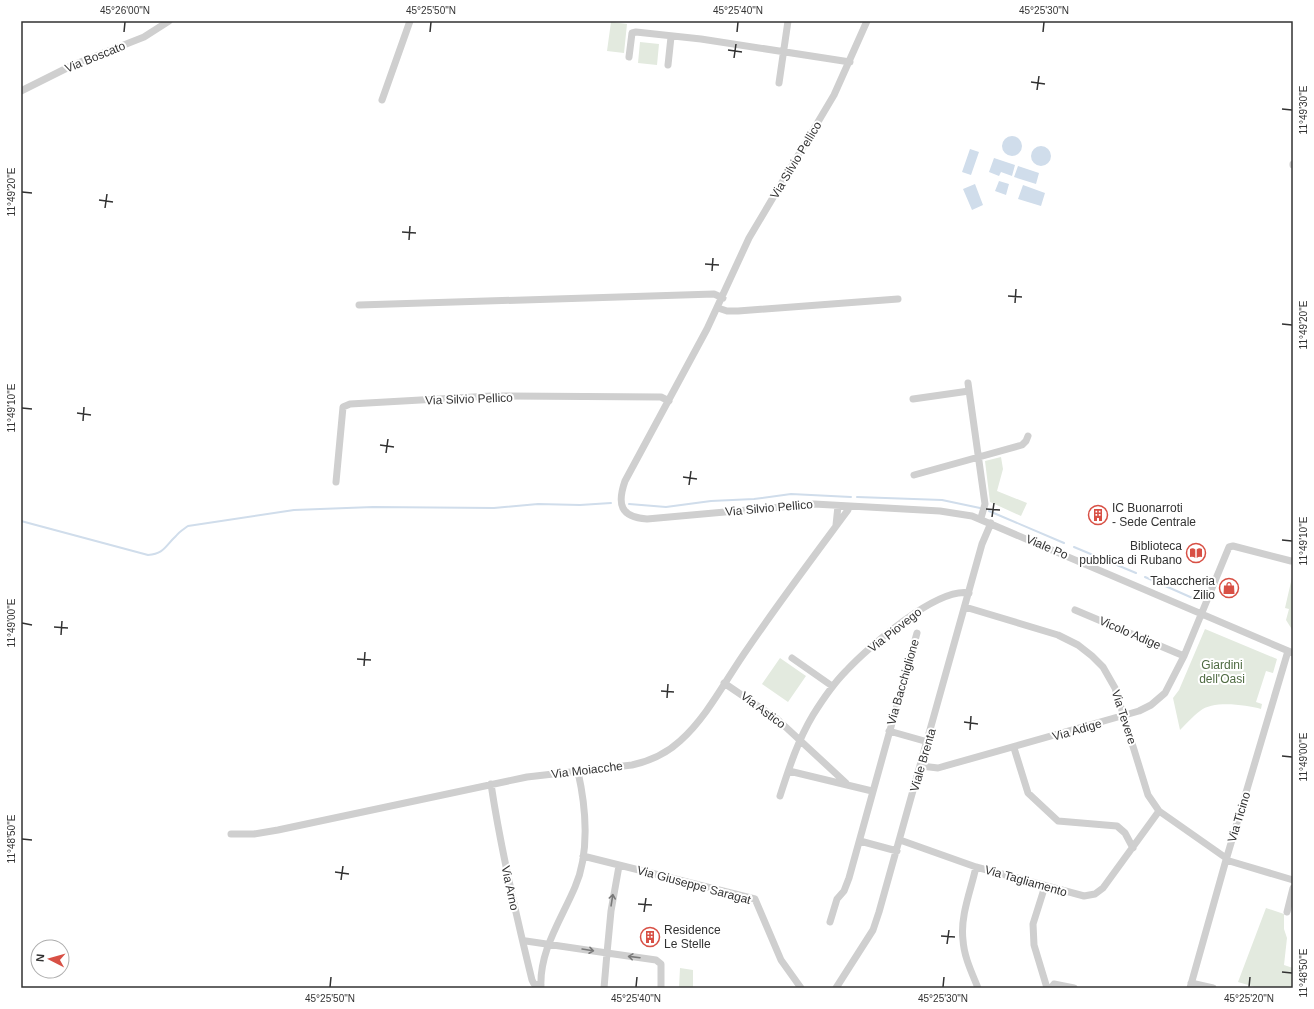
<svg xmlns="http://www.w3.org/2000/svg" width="1314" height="1009" font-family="Arial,sans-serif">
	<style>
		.green { fill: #e3eadf }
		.water { fill: #d0ddeb }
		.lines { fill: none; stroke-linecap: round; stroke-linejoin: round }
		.stream { stroke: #d0ddeb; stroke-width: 2 }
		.minor { stroke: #cfcfcf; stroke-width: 7 }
		.oneway { stroke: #797979 }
		.ticks { fill: none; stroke: #323232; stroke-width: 1.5 }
		.labels { text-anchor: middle; stroke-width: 4; stroke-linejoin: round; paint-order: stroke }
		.street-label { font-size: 12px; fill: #323232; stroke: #fff }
		.poi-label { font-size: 12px; fill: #323232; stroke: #fff; text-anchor: start }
		.park-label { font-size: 12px; fill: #4f6b42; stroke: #fff }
		.neatline { fill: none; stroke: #323232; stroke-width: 1.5 }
		.ticks-label { font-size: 10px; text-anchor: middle; fill: #323232 }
	</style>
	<rect width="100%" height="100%" fill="#fff"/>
	<!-- green -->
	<path class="green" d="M611,22l16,2 -3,29 -17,-2z
		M640,42l19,2 -2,21 -19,-2z
		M1001,457l2,12 -6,22 30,12 -6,13 -31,-14 -5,-41z
		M1293,573v58l-7,-11 3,-11 -4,-1z
		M1205,629l72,30 -4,14 -7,-2 -10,31 6,2 -1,5c-15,-4 -48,-9 -61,2 -7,5 -14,13 -20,19l-7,-32 6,-8z
		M780,658l26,18 -18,26 -26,-18z
		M1266,908l18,6v15l3,9 -3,27 9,3v20h-35l-20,-6z
		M680,968l13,2v18h-14z"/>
	<!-- water -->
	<path class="water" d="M1002 146a10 10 0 1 1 20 0a10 10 0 1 1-20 0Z
		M1031 156a10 10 0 1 1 20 0a10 10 0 1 1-20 0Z
		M970,149l9,3 -8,23 -9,-3z
		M994,158l21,7 -3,11 -11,-4 -2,4 -10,-4z
		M1018,166l21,7 -3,11 -22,-7z
		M999,181l10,3 -3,11 -11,-4z
		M975,184l8,21 -11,5 -9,-21z
		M1023,185l22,8 -4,13 -23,-7z"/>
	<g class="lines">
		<!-- stream -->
		<path class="stream" d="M857,497l85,3 38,8
			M629,504l37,3 45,-6 43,-2 37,-5 60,3
			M989,511l75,32
			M21,521l127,34c17,-2 16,-8 28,-19 3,-4 8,-7 12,-10l106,-16 79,-3 121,1 44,-4 42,1 31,-2
			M1074,547l62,26
			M1145,577l52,23"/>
		<!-- minor -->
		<path class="minor" d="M867,21l-33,74 -85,143 -42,91 -82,152c-8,23 -5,36 22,38l167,-15 126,7 32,5 321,137
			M629,57l3,-24 4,-1 65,7 149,23
			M668,65l3,-28
			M779,83l9,-62
			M21,91l52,-26 71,-28 25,-16
			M382,100l28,-79
			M1293,164v1
			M359,305l355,-11 9,4
			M718,308l9,3h11l160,-12
			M968,383l17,121 -4,14
			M913,399l56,-8
			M914,475l108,-30 4,-4 2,-5
			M336,482l7,-75 7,-3 141,-8 170,1 8,4
			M836,525l2,-19
			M965,607l93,28 20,10 14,11 11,11 12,21 33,107 11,16 67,47
			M1075,610l109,46
			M792,658l40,28
			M724,683l53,36 69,64
			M889,731l39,11
			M1014,748l14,45 30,28 59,5 8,7 8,15
			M921,766l17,2 201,-57 12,-6 14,-12 19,-37 45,-109 4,-1 58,15
			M789,771l83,20
			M491,784c10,67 25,131 41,196l2,4 7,1
			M780,796c9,-28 18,-56 33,-81 10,-16 20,-31 33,-44 21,-23 91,-84 123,-78
			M231,834h23l24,-4 249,-53 105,-12c18,-4 34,-11 48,-24 28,-25 46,-62 68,-93 32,-47 66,-92 100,-138v-4
			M900,840l76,27 108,29 11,-2 8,-6 56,-77
			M860,841l37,10
			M583,856l172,43 26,61 20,28
			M1226,860l67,20
			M619,866l-8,45 -4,42 49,7 5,4v24
			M976,867c-5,23 -16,49 -13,73 1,17 9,33 15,48
			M1045,886l-12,38 1,21 13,43
			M1287,912l6,-24
			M830,922l7,-23 7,-8 5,-13 68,-245
			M526,941l81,12 -3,35
			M1191,983l22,5
			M541,988c-2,-37 20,-68 34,-101 15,-34 11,-80 3,-115
			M836,988l37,-58 6,-18 103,-368 9,-21
			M1051,988l3,-4 20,4
			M1190,988l36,-128 62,-209"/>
	</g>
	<!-- one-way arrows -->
	<defs><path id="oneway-shaft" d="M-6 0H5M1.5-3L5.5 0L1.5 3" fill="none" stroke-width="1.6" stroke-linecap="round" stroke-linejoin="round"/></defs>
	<g class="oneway">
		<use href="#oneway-shaft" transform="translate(612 900) rotate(-81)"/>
		<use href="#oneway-shaft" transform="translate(588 950) rotate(9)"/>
		<use href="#oneway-shaft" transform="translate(634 957) rotate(-173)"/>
	</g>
	<!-- ticks -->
	<path class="ticks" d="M124,32l1,-10M430,32l1,-10M737,32l1,-10M1043,32l1,-10M728,50l14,2M734,58l2,-14M1031,82l14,2M1037,90l2,-14M1282,109l10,1M22,192l10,1M99,200l14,2M105,208l2,-14M402,232l14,1M409,240l1,-14M705,264l14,1M712,271l1,-13M1008,296l14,1M1015,303l1,-14M1282,324l10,1M22,408l10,1M77,413l14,2M83,421l1,-14M380,445l14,2M386,453l2,-14M683,477l14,2M689,485l2,-14M986,509l14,1M992,517l2,-14M1282,540l10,1M22,623l10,2M54,627l14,1M61,635l1,-14M357,659l14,1M364,666l1,-14M661,691l13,1M667,698l1,-14M964,722l14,2M970,730l1,-14M1282,756l10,1M22,839l10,1M335,872l14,2M341,880l2,-14M638,904l14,1M644,912l2,-14M941,936l14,1M947,944l2,-14M1282,972l10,1M330,987l1,-10M636,987l1,-10M943,987l1,-10M1249,987l1,-10"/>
	<!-- icons -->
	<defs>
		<symbol id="building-ring" viewBox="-11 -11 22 22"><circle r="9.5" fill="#fff" stroke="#d85045" stroke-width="1.5"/><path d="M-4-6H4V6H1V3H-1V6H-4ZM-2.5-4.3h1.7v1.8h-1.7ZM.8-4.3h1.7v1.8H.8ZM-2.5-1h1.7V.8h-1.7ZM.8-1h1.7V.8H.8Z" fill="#d85045"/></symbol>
		<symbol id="library-ring" viewBox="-11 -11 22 22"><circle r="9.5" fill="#fff" stroke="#d85045" stroke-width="1.5"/><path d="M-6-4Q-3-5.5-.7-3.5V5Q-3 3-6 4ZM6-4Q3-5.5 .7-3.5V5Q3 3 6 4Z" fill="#d85045"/></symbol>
		<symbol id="shop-ring" viewBox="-11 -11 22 22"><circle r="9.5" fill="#fff" stroke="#d85045" stroke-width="1.5"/><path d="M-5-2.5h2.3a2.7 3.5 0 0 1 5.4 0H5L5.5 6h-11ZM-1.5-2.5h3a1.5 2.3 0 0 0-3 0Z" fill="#d85045"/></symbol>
	</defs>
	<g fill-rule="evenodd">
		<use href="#building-ring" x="1087" y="504" width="22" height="22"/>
		<use href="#library-ring" x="1185" y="542" width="22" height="22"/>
		<use href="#shop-ring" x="1218" y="577" width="22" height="22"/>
		<use href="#building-ring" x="639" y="926" width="22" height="22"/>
	</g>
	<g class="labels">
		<!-- street labels -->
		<g class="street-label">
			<text transform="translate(95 57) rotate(-22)" y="4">Via Boscato</text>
			<text transform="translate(796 160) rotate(-59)" y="4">Via Silvio Pellico</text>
			<text transform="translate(469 399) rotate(-2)" y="4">Via Silvio Pellico</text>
			<text transform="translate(769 508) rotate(-5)" y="4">Via Silvio Pellico</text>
			<text transform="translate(1047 547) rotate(23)" y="4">Viale Po</text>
			<text transform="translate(895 630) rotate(-38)" y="4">Via Piovego</text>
			<text transform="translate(1130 633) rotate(23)" y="4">Vicolo Adige</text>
			<text transform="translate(903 682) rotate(-74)" y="4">Via Bacchiglione</text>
			<text transform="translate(763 710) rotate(37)" y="4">Via Astico</text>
			<text transform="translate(1124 717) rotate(72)" y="4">Via Tevere</text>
			<text transform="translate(1077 730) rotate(-16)" y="4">Via Adige</text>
			<text transform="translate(923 760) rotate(-74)" y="4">Viale Brenta</text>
			<text transform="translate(587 770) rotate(-7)" y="4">Via Moiacche</text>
			<text transform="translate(1239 817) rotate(-73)" y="4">Via Ticino</text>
			<text transform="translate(1026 881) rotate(16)" y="4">Via Tagliamento</text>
			<text transform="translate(694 885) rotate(15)" y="4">Via Giuseppe Saragat</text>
			<text transform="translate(510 888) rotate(78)" y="4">Via Arno</text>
		</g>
		<!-- poi labels -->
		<g class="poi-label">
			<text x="1112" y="512">IC Buonarroti<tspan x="1112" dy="14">- Sede Centrale</tspan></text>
			<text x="1182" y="550" text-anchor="end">Biblioteca<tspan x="1182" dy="14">pubblica di Rubano</tspan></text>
			<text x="1215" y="585" text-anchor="end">Tabaccheria<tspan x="1215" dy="14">Zilio</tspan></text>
			<text x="664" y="934">Residence<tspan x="664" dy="14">Le Stelle</tspan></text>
		</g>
		<!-- park labels -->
		<g class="park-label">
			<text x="1222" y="669">Giardini<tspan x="1222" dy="14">dell'Oasi</tspan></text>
		</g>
	</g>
	<!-- border -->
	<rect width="1314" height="1009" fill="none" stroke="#ffffff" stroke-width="44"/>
	<!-- north arrow -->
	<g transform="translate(50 959) rotate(276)"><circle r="19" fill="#ffffff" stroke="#adadad"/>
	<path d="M0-3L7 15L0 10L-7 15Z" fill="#d85045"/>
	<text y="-6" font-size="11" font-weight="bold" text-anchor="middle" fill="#323232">N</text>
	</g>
	<rect x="22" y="22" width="1270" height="965" class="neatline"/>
	<g class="ticks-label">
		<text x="125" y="14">45°26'00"N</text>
		<text x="431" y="14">45°25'50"N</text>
		<text x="738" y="14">45°25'40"N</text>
		<text x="1044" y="14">45°25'30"N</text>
		<text transform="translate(1303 110) rotate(-90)" y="4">11°49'30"E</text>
		<text transform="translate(11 192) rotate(-90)" y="4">11°49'20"E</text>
		<text transform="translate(1303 325) rotate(-90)" y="4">11°49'20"E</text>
		<text transform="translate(11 408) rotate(-90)" y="4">11°49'10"E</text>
		<text transform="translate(1303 541) rotate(-90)" y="4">11°49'10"E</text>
		<text transform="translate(11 623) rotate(-90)" y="4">11°49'00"E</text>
		<text transform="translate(1303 757) rotate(-90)" y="4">11°49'00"E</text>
		<text transform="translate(11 839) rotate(-90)" y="4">11°48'50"E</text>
		<text transform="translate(1303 973) rotate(-90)" y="4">11°48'50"E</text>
		<text x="330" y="1002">45°25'50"N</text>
		<text x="636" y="1002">45°25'40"N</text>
		<text x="943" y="1002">45°25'30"N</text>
		<text x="1249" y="1002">45°25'20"N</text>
	</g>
</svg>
